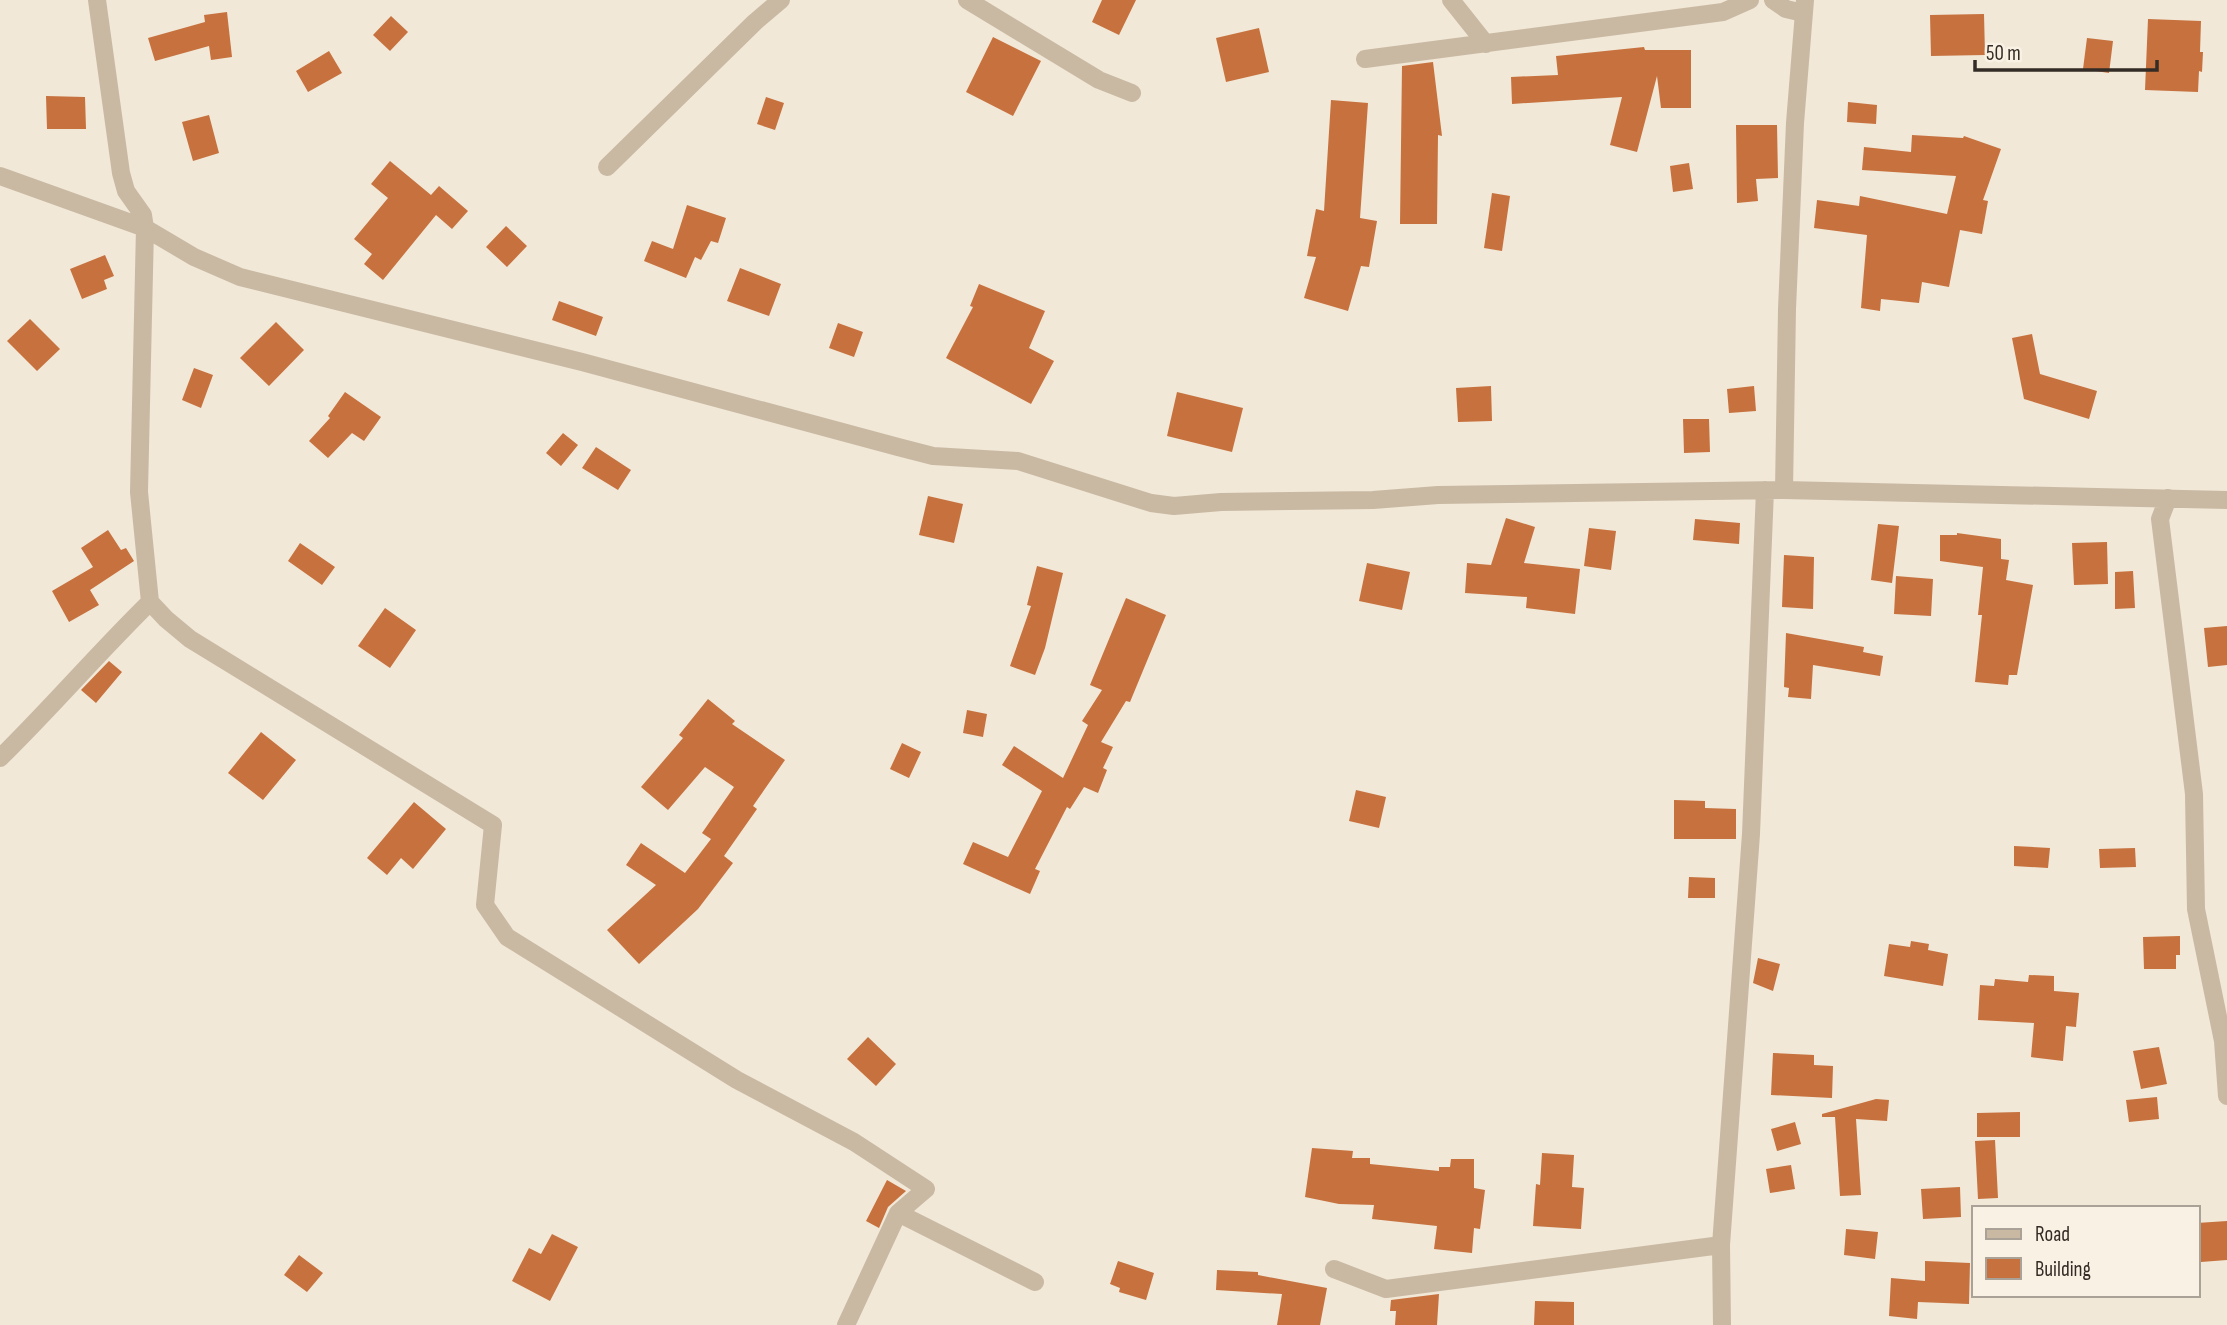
<svg xmlns="http://www.w3.org/2000/svg" width="2227" height="1325" font-family="'Sofia Sans Condensed',sans-serif">
	<style>
		.building { fill: #c7713e }
		.lines { fill: none; stroke-linecap: round; stroke-linejoin: round }
		.minor { stroke: #c9b9a3; stroke-width: 18 }
	</style>
	<rect width="100%" height="100%" fill="#f1e8d7"/>
	<!-- building -->
	<path class="building" d="M1102,0h34l-17,35 -27,-13z
		M227,12l5,45 -21,3 -2,-14 -54,15 -7,-23 57,-16 -1,-7z
		M1984,14l1,41 -54,1 -1,-41z
		M391,16l17,16 -18,19 -17,-16z
		M2148,19l53,2 -1,31h3l-1,20 -3,-1 -1,21 -53,-2z
		M1259,28l10,44 -43,10 -10,-44z
		M993,37l48,24 -28,55 -47,-24z
		M2087,38l26,3 -4,32 -26,-4z
		M1644,47l1,3h46v58h-30l-4,-32 -20,76 -27,-7 12,-48 -110,7 -1,-27 47,-2 -2,-19z
		M329,51l13,22 -34,19 -12,-21z
		M1433,62l9,74 -4,-1 -1,89h-37l2,-158z
		M46,96l39,1 1,32h-39z
		M766,97l18,6 -9,27 -18,-6z
		M1331,100l37,3 -8,115 17,3 -8,46 -8,-1 -13,45 -44,-13 12,-41 -9,-1 9,-47 8,2z
		M1848,102l29,3 -1,19 -29,-2z
		M209,115l10,38 -26,8 -11,-39z
		M1736,125h41l1,53 -22,1 2,22 -21,2z
		M1912,135l51,3 1,-2 37,13 -18,51 5,1 -6,33 -22,-4 -11,57 -27,-5 -3,21 -38,-4 -1,12 -19,-3 6,-73 -53,-7 3,-28 42,6 1,-10 87,18 9,-38 -94,-6 2,-23 47,5z
		M390,161l41,34 8,-9 29,25 -16,18 -16,-14 -53,65 -19,-16 8,-10 -18,-15 34,-41 -17,-14z
		M1689,163l4,26 -20,3 -3,-26z
		M1492,193l18,3 -8,55 -18,-3z
		M687,205l39,13 -8,25 -7,-2 -10,19 -6,-3 -9,21 -42,-17 8,-20 21,8z
		M506,226l21,20 -20,21 -21,-20z
		M105,255l9,21 -10,4 3,9 -25,10 -12,-30z
		M740,268l41,16 -12,32 -42,-15z
		M979,284l66,27 -16,37 25,13 -23,43 -85,-46 27,-51 -3,-1z
		M559,301l44,16 -7,19 -44,-16z
		M30,319l30,30 -23,22 -30,-30z
		M276,322l28,28 -35,36 -29,-28z
		M838,323l25,9 -9,25 -25,-9z
		M2032,334l8,40 57,17 -8,28 -65,-20 -12,-61z
		M194,368l19,7 -12,33 -19,-8z
		M1491,386l1,35 -34,1 -2,-34z
		M1754,386l2,25 -27,2 -2,-24z
		M345,392l36,25 -17,24 -12,-8 -24,25 -19,-17 21,-23 -2,-2z
		M1177,392l66,16 -11,44 -65,-16z
		M1683,419h26l1,33 -26,1z
		M563,433l15,12 -17,21 -15,-13z
		M596,447l35,23 -13,20 -36,-22z
		M928,496l35,8 -9,39 -35,-8z
		M1506,518l29,9 -11,36 56,6 -5,45 -49,-6 1,-11 -62,-4 2,-30 24,2z
		M1695,519l45,4 -1,21 -46,-4z
		M1878,524l21,2 -7,57 -21,-3z
		M1589,528l27,3 -5,39 -27,-4z
		M108,530l13,20 5,-2 8,13 -44,29 9,15 -30,17 -17,-31 41,-24 -12,-19z
		M1957,533l44,6v20l8,1 -3,20 27,5 -16,90h-8l-1,10 -33,-3 7,-67h-4l5,-48 -43,-6v-26h17z
		M2107,542l1,42 -34,1 -2,-42z
		M300,543l35,24 -13,18 -34,-24z
		M1784,555l30,2 -1,52 -31,-2z
		M1367,563l43,9 -8,38 -43,-9z
		M1037,566l26,7 -18,75 -10,27 -25,-9 21,-60 -4,-1z
		M2133,571l2,37 -20,1v-37z
		M1896,576l37,3 -2,37 -37,-2z
		M1126,598l40,17 -36,87 -4,-1 -25,41 12,5 -10,21 4,2 -9,23 -14,-6 -14,22 -3,-2 -32,62 5,2 -10,23 -67,-30 10,-22 35,15 34,-66 -40,-26 12,-19 49,32 25,-53 -6,-4 20,-31 -12,-5z
		M385,608l31,22 -26,38 -32,-22z
		M2227,626v39l-19,2 -4,-39z
		M1786,633l78,14 -1,5 20,4 -3,20 -67,-11 -2,34 -23,-2 1,-9 -5,-1z
		M109,661l13,11 -26,31 -15,-13z
		M708,699l27,22 -3,3 53,36 -32,46 4,3 -33,47 9,7 -35,46 -59,55 -32,-34 49,-45 -30,-20 15,-22 44,30 26,-34 -9,-6 32,-46 -29,-20 -37,43 -27,-23 42,-49 -4,-3z
		M967,710l20,4 -4,23 -20,-4z
		M261,732l35,28 -33,40 -35,-27z
		M902,743l19,9 -12,26 -19,-9z
		M1356,790l30,7 -7,31 -30,-7z
		M1674,800l31,1v7l31,1v30h-62z
		M414,802l32,27 -33,40 -12,-11 -14,17 -20,-17z
		M2014,846l36,2 -2,20 -34,-2z
		M2135,848l1,19 -36,1 -1,-19z
		M1689,877l26,1v20h-27z
		M2180,936v19h-4v14h-32l-1,-32z
		M1911,941l18,3 -1,6 20,4 -5,32 -59,-10 5,-32 21,3z
		M1758,958l22,6 -7,27 -20,-8z
		M2029,975l25,1v15l25,2 -3,34 -10,-1 -3,35 -32,-4 3,-34 -56,-3 2,-35 14,1 1,-7 33,3z
		M868,1037l28,27 -20,22 -29,-27z
		M2159,1047l8,37 -26,5 -8,-38z
		M1773,1053l41,2v10l19,1 -1,32 -61,-3z
		M2157,1097l2,22 -30,3 -3,-22z
		M1876,1099l13,1 -2,21 -31,-2 5,76 -21,1 -5,-79h-13v-3z
		M2020,1112v25h-43v-24z
		M1795,1122l6,22 -24,7 -6,-22z
		M1995,1140l3,58 -20,1 -3,-58z
		M1312,1148l41,3 -1,7h18v6l69,7v-4h11l1,-8h23v29l11,2 -5,39 -6,-1 -2,25 -38,-4 3,-23 -65,-7 2,-14 -35,-1 -34,-7z
		M1542,1153l32,2 -2,32 12,1 -3,41 -48,-3 3,-42 4,1z
		M1791,1165l4,24 -25,4 -4,-24z
		M887,1180l19,11 -18,16 -9,21 -13,-7z
		M1960,1187l1,30 -38,2 -2,-30z
		M2227,1221v39l-26,2 -4,-39z
		M1846,1229l32,3 -3,27 -31,-4z
		M552,1234l26,13 -28,54 -38,-20 17,-33 12,6z
		M299,1255l24,18 -16,19 -23,-17z
		M1118,1261l36,12 -8,27 -27,-8 1,-4 -10,-4z
		M1925,1261l45,2 -1,41 -51,-2 -1,17 -28,-3 2,-38 34,3z
		M1217,1270l41,2v3l69,13 -7,37h-43l5,-31 -66,-4z
		M1439,1294l-2,31h-42l1,-14h-6l1,-11z
		M1535,1301l39,1v23h-40z"/>
	<g class="lines">
		<!-- minor -->
		<path class="minor" d="M967,0l132,80 33,13
			M1451,0l35,44
			M1773,0l13,9 17,4
			M1365,59l358,-47 27,-12
			M607,167l148,-145 26,-22
			M0,176l145,52 49,29 46,20 342,85 316,85 35,9 85,5 133,42 23,3 47,-4 152,-2 65,-5 346,-5 443,10
			M1784,490l3,-181 8,-186 10,-123
			M2168,498l-8,21 34,275 2,115 27,132 4,55
			M150,602l16,17 24,20 303,186 -8,80 22,32 230,143 117,62 72,47 -28,24 -52,112
			M0,758c52,-51 98,-105 150,-156l-11,-110 6,-264 -2,-13 -17,-24 -5,-18 -24,-173
			M898,1213l137,69
			M1334,1269l52,20 335,-44
			M1722,1325l-1,-80 30,-411 14,-344"/>
	</g>
	<!-- legend -->
	<rect x="1972" y="1206" width="228" height="91" fill="#f9f1e3" stroke="#aaa297" stroke-width="2"/>
	<rect x="1986" y="1229" width="35" height="10" fill="#c9b9a3" stroke="#aaa297" stroke-width="2"/>
	<text x="2035" y="1241" font-size="21" fill="#332b25">Road</text>
	<rect x="1986" y="1258" width="35" height="21" fill="#c7713e" stroke="#aaa297" stroke-width="2"/>
	<text x="2035" y="1276" font-size="21" fill="#332b25">Building</text>
	<!-- scale -->
	<path d="M1975 60v10h182v-10" fill="none" stroke="#332b25" stroke-width="3.5"/>
	<text x="1986" y="60" font-size="21" fill="#332b25" stroke="#f9f1e3" stroke-width="5" paint-order="stroke">50 m</text>
</svg>
